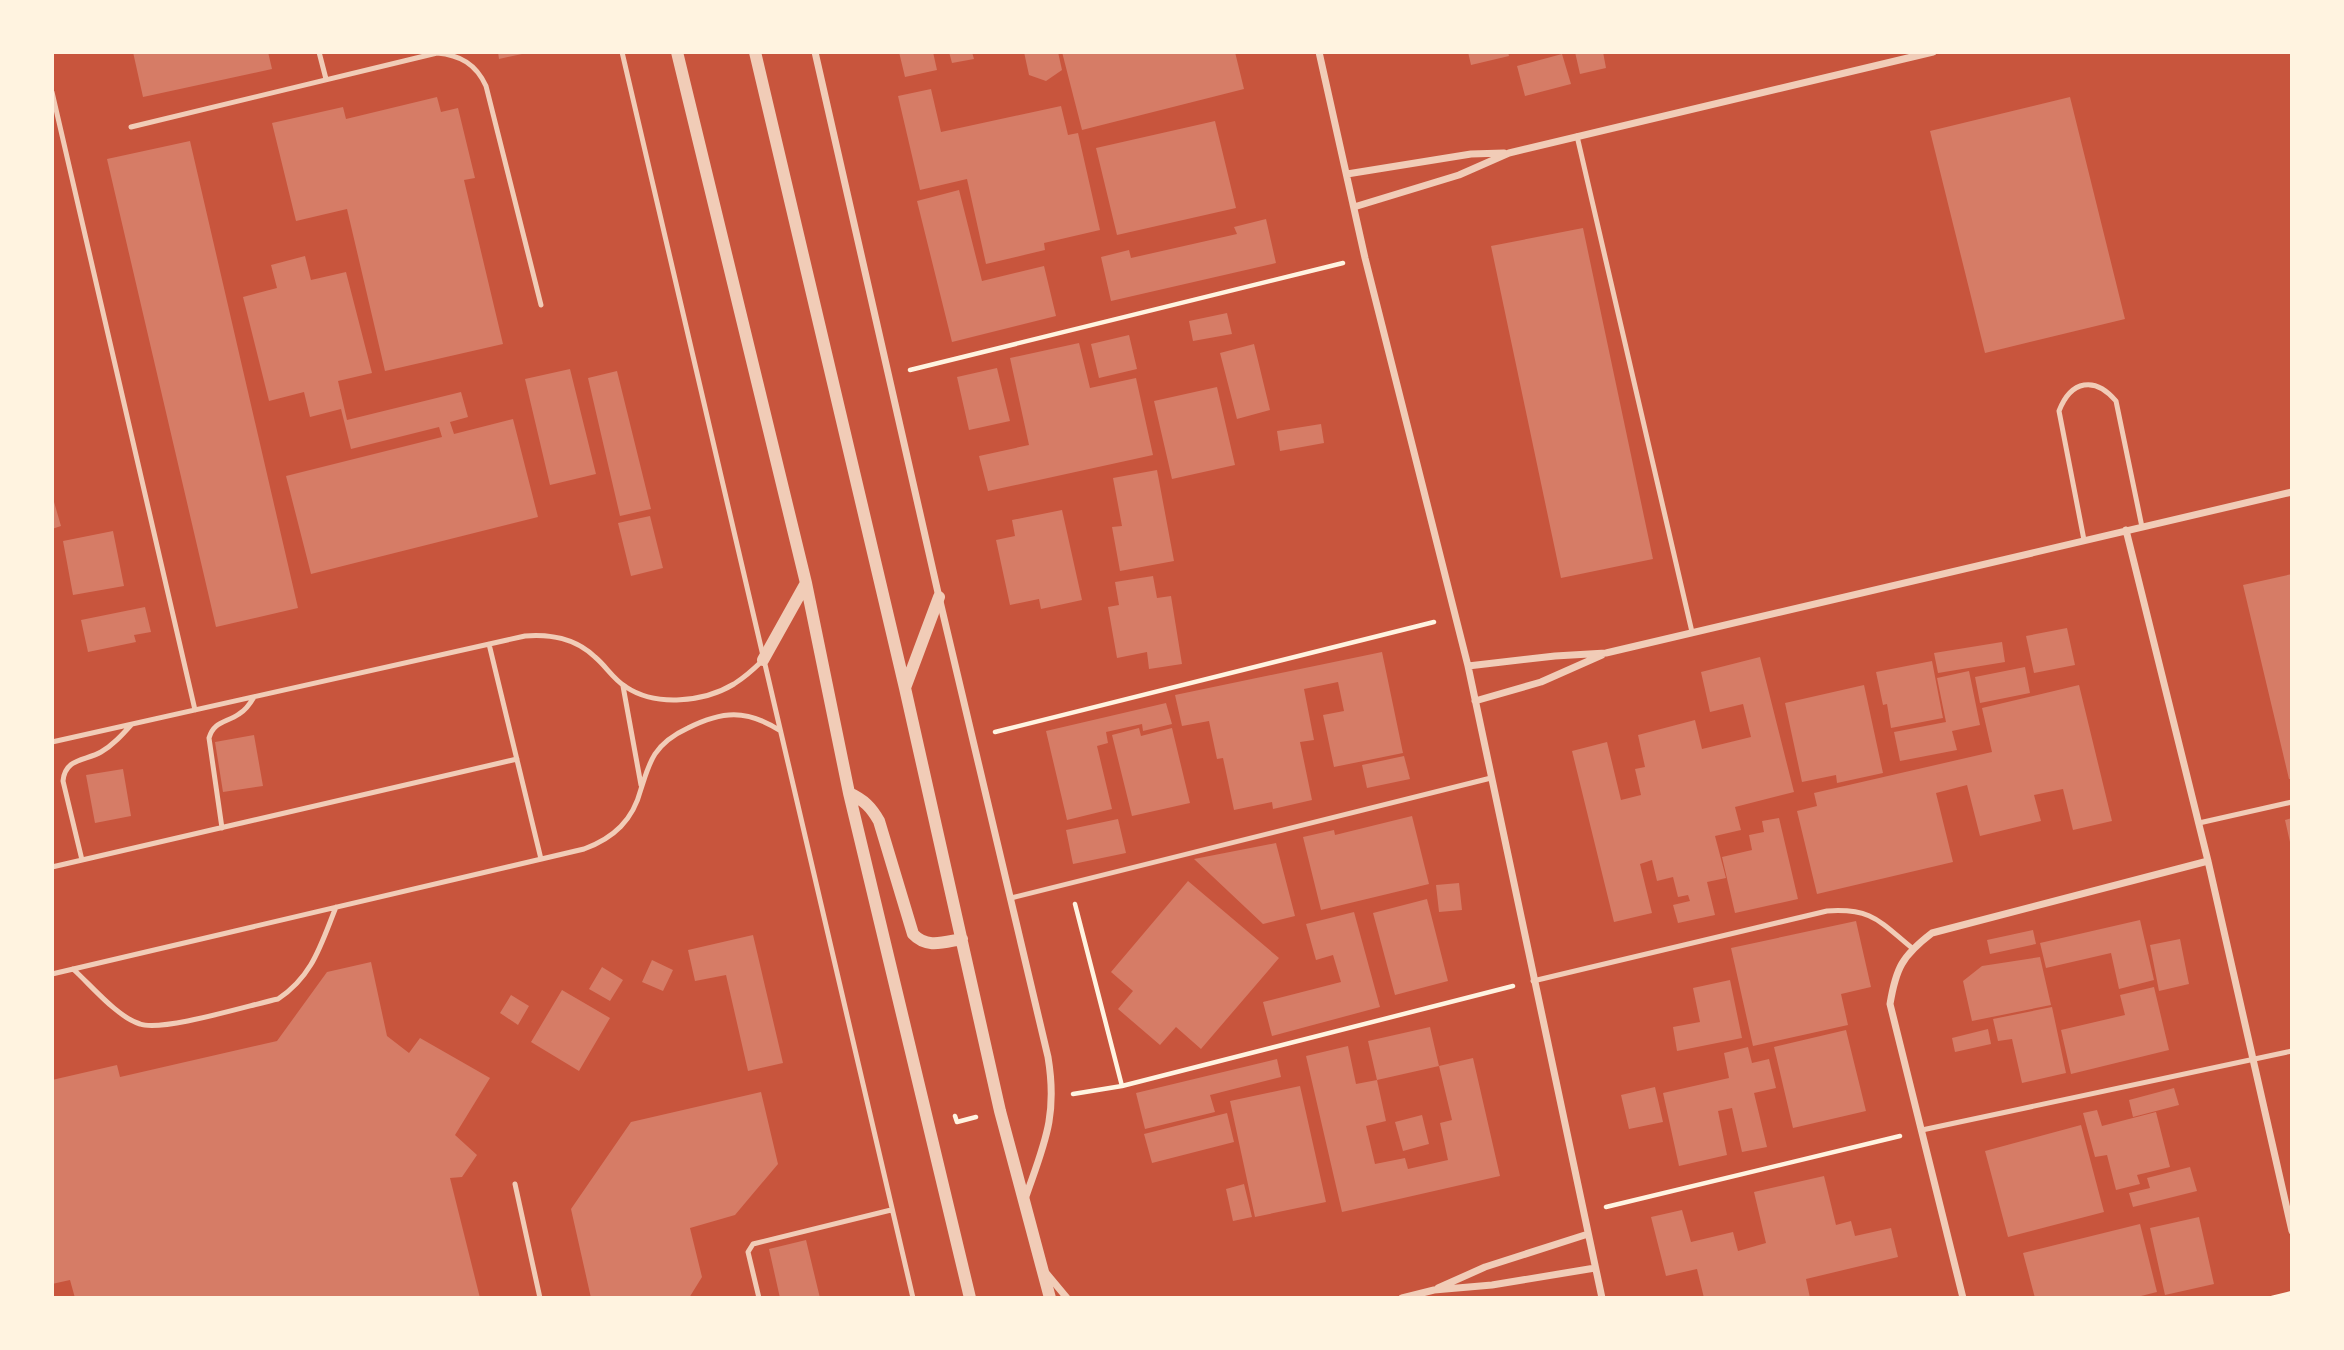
<svg xmlns="http://www.w3.org/2000/svg" width="2344" height="1350" font-family="'Roboto Condensed',sans-serif">
	<style>
		.building { fill: #d67c66 }
		.lines { fill: none; stroke-linecap: round; stroke-linejoin: round }
		.path { stroke: #fff3e0; stroke-width: 4.5 }
		.service { stroke: #f1ccb7; stroke-width: 5 }
		.minor { stroke: #f1ccb7; stroke-width: 7 }
		.tertiary { stroke: #f1ccb7; stroke-width: 12 }
	</style>
	<rect width="100%" height="100%" fill="#c8553d"/>
	<!-- building -->
	<path class="building" d="M133,52h135l4,17 -129,28z
		M498,52h24v2l-23,5z
		M899,52h34l4,18 -32,7z
		M949,52h23l2,7 -22,4z
		M1024,52h34l4,18 -16,11 -17,-6z
		M1062,52h173l9,37 -162,41z
		M1468,52h40l1,4 -38,9z
		M1575,52h28l3,16 -26,6z
		M1562,54l9,30 -46,12 -8,-30z
		M931,89l10,43 120,-26 7,29 10,-2 22,97 -56,13 1,7 -59,14 -19,-85 -47,11 -22,-94z
		M437,97l4,15 17,-4 17,70 -11,2 39,164 -118,27 -38,-162 -51,12 -24,-98 71,-16 3,12z
		M2070,97l55,222 -140,34 -55,-222z
		M1215,121l21,87 -119,27 -21,-87z
		M190,141l108,467 -82,19 -109,-468z
		M959,190l23,91 62,-15 12,50 -104,26 -35,-141z
		M1266,219l10,44 -165,38 -10,-44 28,-7 2,8 106,-24 -3,-7z
		M1583,228l70,331 -92,19 -70,-332z
		M305,256l6,24 35,-8 26,101 -34,8 9,39 114,-28 7,25 -18,5 4,12 59,-15 25,98 -227,57 -25,-98 156,-39 -3,-10 -88,22 -10,-40 -31,8 -6,-25 -35,9 -26,-104 34,-9 -6,-23z
		M1227,313l5,21 -39,7 -4,-20z
		M1129,335l8,34 -38,9 -8,-34z
		M1079,343l11,45 46,-10 17,77 -165,36 -9,-35 50,-11 -19,-87z
		M1254,344l16,66 -33,9 -17,-66z
		M997,368l13,53 -41,9 -12,-53z
		M570,369l26,105 -46,11 -25,-106z
		M617,371l34,138 -31,7 -32,-138z
		M1217,387l18,78 -63,14 -18,-78z
		M1321,424l3,19 -44,8 -3,-20z
		M1157,470l17,91 -54,10 -8,-44 10,-1 -9,-48z
		M52,495l9,31 -9,3z
		M1062,510l20,90 -41,9 -2,-10 -29,6 -14,-65 19,-4 -3,-16z
		M650,516l13,52 -32,8 -13,-53z
		M113,531l11,55 -51,9 -10,-54z
		M2292,574v205h-3l-46,-194z
		M1153,576l4,22 14,-2 11,68 -33,5 -2,-17 -30,6 -9,-51 11,-2 -4,-23z
		M145,607l6,25 -17,3 2,7 -48,10 -7,-32z
		M2067,628l8,37 -41,8 -8,-37z
		M2002,642l3,20 -67,11 -4,-20z
		M1382,652l21,101 -69,14 -11,-52 21,-4 -6,-29 -34,7 10,51 -14,2 12,58 -39,9 -1,-7 -38,8 -11,-52 -6,1 -8,-38 -27,5 -7,-31z
		M1760,657l34,135 -59,15 6,23 -26,6 11,42 -19,4 8,33 -37,8 -5,-18 17,-4 -2,-6 -10,2 -5,-20 -16,4 -5,-21 -12,4 12,49 -38,9 -42,-171 35,-9 14,58 20,-5 -6,-26 10,-2 -7,-32 57,-15 7,29 49,-12 -8,-33 -33,8 -9,-40z
		M1932,661l11,57 -52,10 -4,-24 -4,1 -7,-33z
		M2025,667l5,26 -50,10 -5,-26z
		M1969,671l11,54 -28,6 5,19 -57,11 -6,-29 52,-10 -9,-44z
		M1864,685l19,88 -46,10 -1,-8 -34,7 -17,-79z
		M2079,685l33,136 -39,9 -10,-41 -29,6 7,26 -61,15 -13,-51 -31,8 17,69 -136,32 -20,-83 20,-5 -3,-13 178,-41 -10,-44z
		M1166,703l6,21 -29,7 -1,-7 -36,8 2,11 -11,3 15,63 -45,11 -21,-89z
		M1139,728l2,8 31,-8 18,75 -58,13 -20,-81z
		M254,735l9,51 -40,6 -8,-50z
		M1404,756l6,23 -43,9 -5,-23z
		M123,769l8,47 -36,7 -9,-48z
		M1412,816l17,68 -108,26 -18,-73 31,-7 1,5z
		M1779,818l19,81 -63,14 -13,-56 30,-7 -3,-15 15,-3 -2,-11z
		M2292,818v24h-2l-5,-22z
		M1118,819l8,34 -53,11 -7,-34z
		M1276,843l19,73 -32,8 -69,-65z
		M1188,881l91,77 -78,91 -25,-22 -16,18 -42,-36 15,-18 -22,-19z
		M1459,883l3,27 -23,2 -3,-27z
		M1427,899l21,82 -53,14 -22,-82z
		M1354,912l26,95 -108,29 -9,-34 78,-20 -8,-27 -17,5 -10,-36z
		M2140,920l14,60 -35,9 -8,-36 -65,15 -6,-25z
		M1856,921l15,66 -30,7 7,31 -95,21 -22,-98z
		M2033,930l3,14 -46,10 -3,-14z
		M753,935l30,128 -35,8 -22,-96 -31,6 -7,-31z
		M2180,939l9,45 -30,7 -9,-46z
		M2040,957l11,48 -79,16 -9,-40 19,-15z
		M652,960l21,10 -10,21 -21,-9z
		M371,962l16,74 22,17 11,-15 70,40 -35,57 22,20 -15,22 -12,1 30,120h-405l-5,-18 -18,4v-204l65,-15 3,12 157,-36 50,-69z
		M602,967l21,13 -13,21 -21,-12z
		M1730,980l12,58 -65,13 -4,-24 27,-5 -7,-34z
		M2154,987l15,63 -98,24 -10,-44 64,-15 -5,-20z
		M562,990l48,28 -31,53 -48,-29z
		M511,995l18,11 -11,19 -18,-12z
		M2052,1007l14,66 -44,10 -10,-44 -14,2 -5,-22z
		M1430,1027l9,39 -62,14 -9,-39z
		M1988,1029l3,15 -36,8 -3,-14z
		M1846,1030l20,81 -73,17 -19,-81z
		M1348,1046l8,38 21,-4 9,41 -20,5 9,38 30,-6 3,11 40,-9 -8,-37 12,-3 -13,-54 34,-8 27,118 -158,36 -36,-156z
		M1748,1047l4,16 17,-4 7,29 -22,5 13,54 -25,5 -10,-44 -14,3 9,44 -48,11 -16,-73 66,-15 -5,-25z
		M1277,1059l4,18 -71,18 5,17 -70,17 -9,-36z
		M1300,1086l26,116 -71,15 -25,-116z
		M1655,1087l8,35 -34,7 -8,-34z
		M2174,1088l5,17 -46,12 -4,-17z
		M761,1092l17,72 -43,51 -45,13 12,49 -13,21h-98l-20,-89 60,-87z
		M2097,1110l5,16 54,-14 14,55 -33,8 3,9 -24,6 -9,-35 -12,2 -12,-44z
		M1227,1113l7,29 -82,21 -8,-29z
		M1422,1115l7,29 -26,7 -8,-29z
		M2081,1125l23,87 -96,25 -23,-86z
		M2190,1167l7,24 -64,16 -4,-14 21,-5 -3,-10z
		M1824,1176l12,49 15,-4 4,15 36,-8 7,29 -92,22 4,19h-106l-7,-29 -31,7 -15,-59 31,-7 9,32 42,-10 5,19 28,-8 -12,-51z
		M1244,1184l8,33 -19,4 -7,-32z
		M2199,1217l15,67 -49,11 -15,-67z
		M2140,1224l17,68 -24,6h-98l-12,-45z
		M806,1240l14,58h-40l-11,-49z"/>
	<g class="lines">
		<!-- path -->
		<path class="path" d="M910,370l433,-107
			M995,732l439,-110
			M1075,904l47,182
			M1073,1094l49,-8 391,-100
			M955,1116l2,6 19,-5
			M1606,1207l294,-71
			M2272,1298l20,-5"/>
		<!-- service -->
		<path class="service" d="M319,52l7,27
			M622,52l291,1246
			M52,92l143,618
			M131,127l306,-74c23,2 39,11 49,33l55,219
			M1577,136l115,496
			M2084,540l-25,-129c12,-31 36,-35 57,-10l26,126
			M489,644l52,215
			M623,686l18,99
			M52,742l473,-106c26,-2 50,2 70,21 11,9 18,22 31,30 30,20 78,15 108,-3 11,-7 20,-15 29,-24
			M2199,823l93,-21
			M222,828l-13,-90c5,-17 17,-15 30,-24 7,-4 11,-10 15,-17
			M82,860l-19,-79c2,-23 22,-20 38,-29 12,-7 21,-17 30,-27
			M52,867l465,-108
			M1011,898l480,-120
			M73,969c18,16 44,48 67,55 23,8 110,-19 138,-25 35,-23 43,-55 58,-92
			M52,974l532,-125c30,-11 49,-29 57,-60 4,-12 7,-24 14,-35 8,-12 20,-20 33,-26 34,-17 58,-19 91,2
			M1533,981l294,-70c45,-3 52,10 85,37
			M1922,1130l370,-79
			M515,1184l25,114
			M759,1298l-11,-46 5,-8 138,-34"/>
		<!-- minor -->
		<path class="minor" d="M815,52l124,545 109,460c10,60 -4,87 -23,142
			M1319,52l46,206 103,408 134,632
			M1347,174l124,-20 33,-1
			M1354,207l105,-32 50,-22 424,-101
			M2126,530l82,331 84,370
			M1468,666l87,-10 51,-3 686,-161
			M1475,701l66,-19 61,-27
			M1047,1274l20,24
			M1438,1288l47,-21 103,-33
			M1402,1298l32,-8 58,-5 103,-17
			M1963,1298l-73,-294c6,-36 12,-48 42,-71l276,-72"/>
		<!-- tertiary -->
		<path class="tertiary" d="M677,52l129,531 43,210 121,505
			M755,52l150,636 95,423 50,187
			M763,660l43,-77
			M905,688l34,-91
			M849,793c15,7 22,14 30,28l34,113c14,15 31,8 49,5"/>
	</g>
	<!-- border -->
	<rect width="2344" height="1350" fill="none" stroke="#fff3e0" stroke-width="108"/>
</svg>
